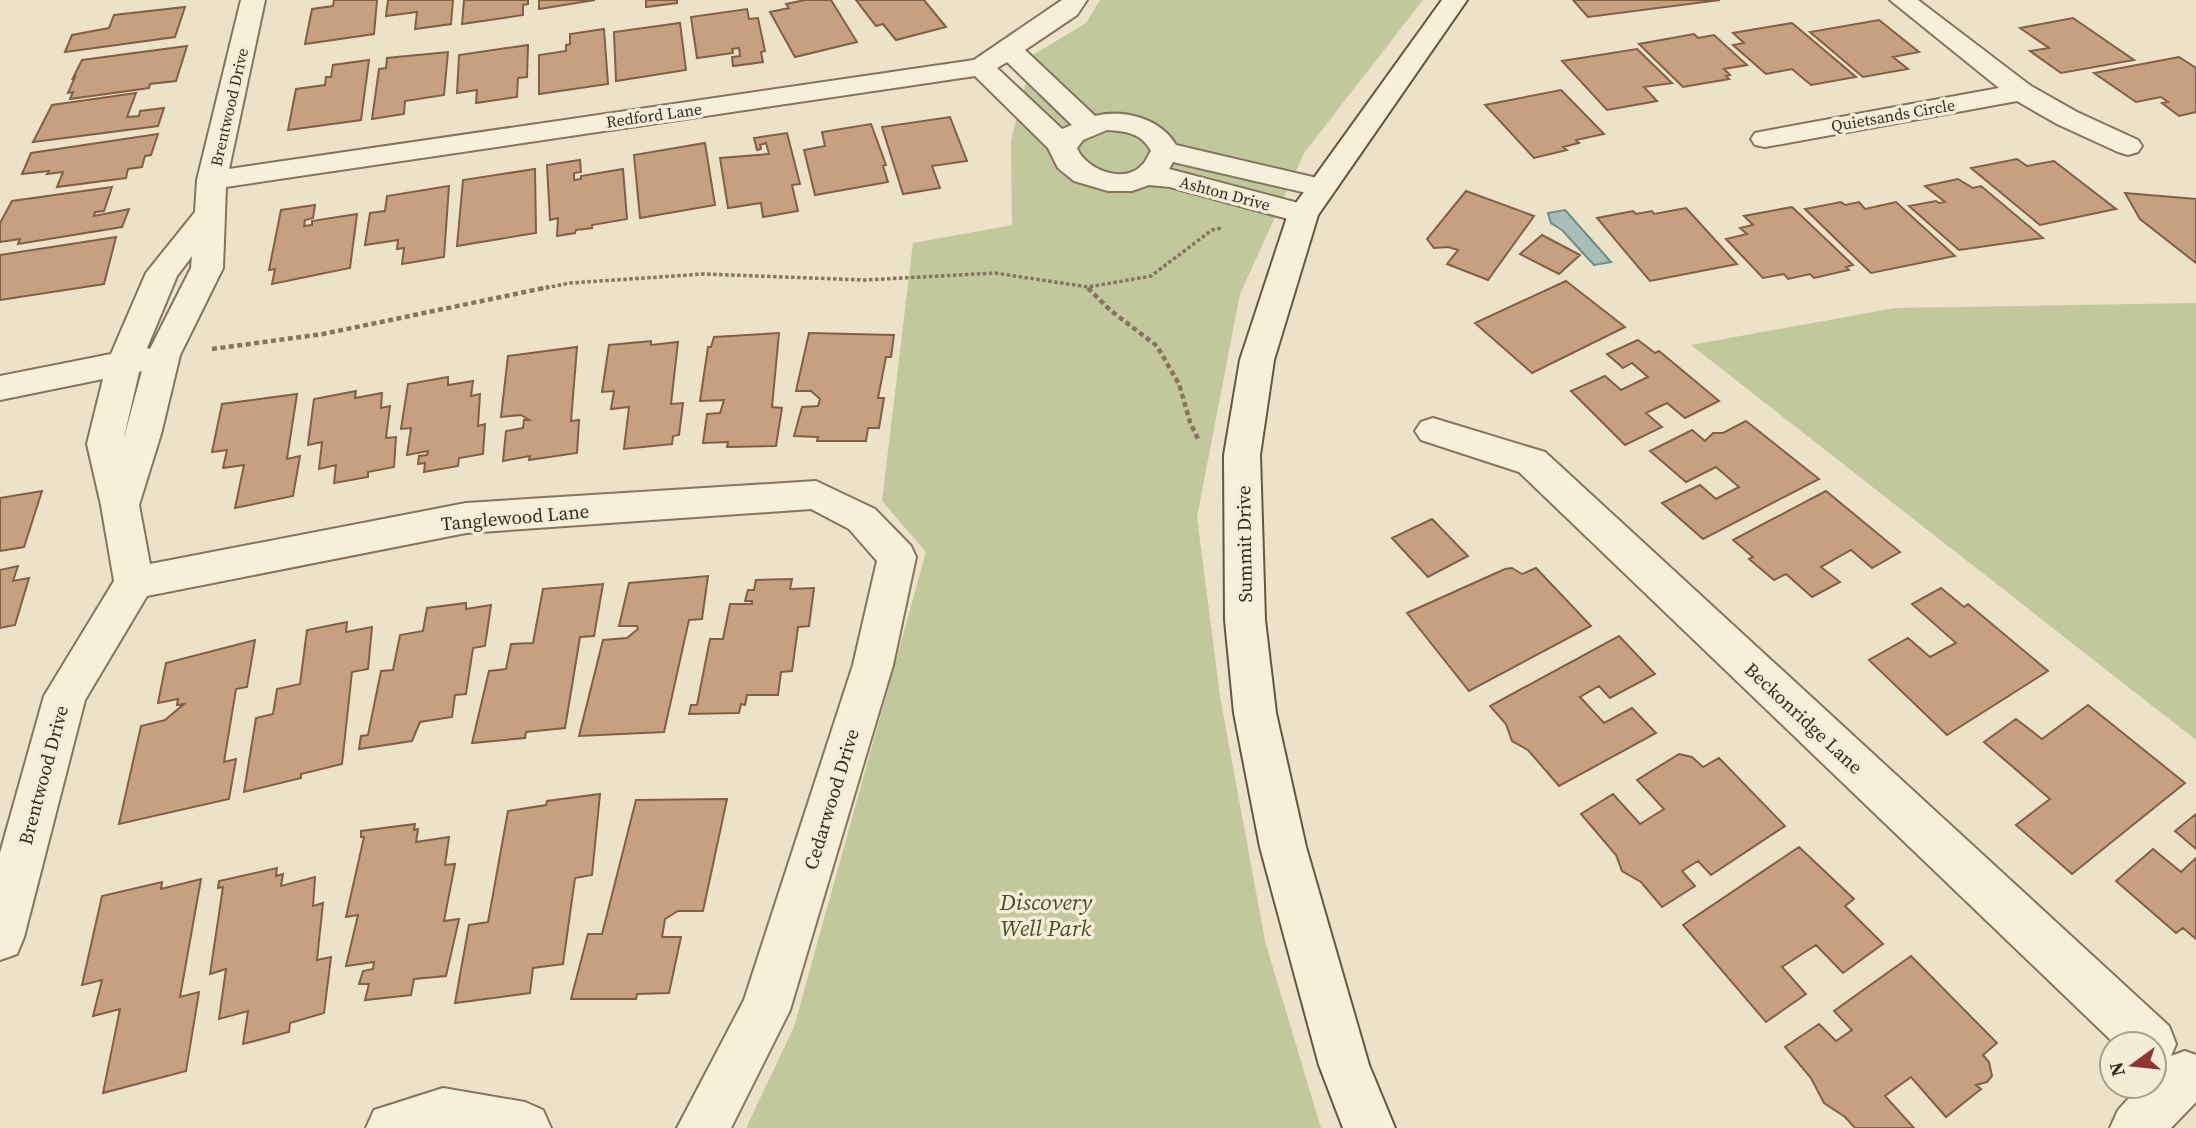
<svg xmlns="http://www.w3.org/2000/svg" width="2196" height="1128" font-family="'Source Serif 4',serif">
	<style>
		.green { fill: #c1c89c }
		.water { fill: #a8bfb9; stroke: #6f8d87; stroke-width: 2 }
		.building { fill: #c6a080; stroke: #826045; stroke-width: 2 }
		.lines { fill: none; stroke-linecap: round; stroke-linejoin: round }
		.street-casing { stroke: #85745e; stroke-width: 4 }
		.secondary-casing { stroke: #675641; stroke-width: 4 }
		.path-far1 { stroke: #85745e; stroke-width: 3.5; stroke-dasharray: 3.5 2.5; stroke-linecap: butt }
		.path { stroke: #85745e; stroke-width: 4.5; stroke-dasharray: 5 3.5; stroke-linecap: butt }
		.street { fill: #f6efda; fill-rule: evenodd }
		.secondary { fill: #f6efda; fill-rule: evenodd }
		.labels { text-anchor: middle; stroke-width: 7; stroke-linejoin: round; paint-order: stroke }
		.far-street-label { font-size: 16px; fill: #372c20; stroke: #f3ecd6 }
		.street-label { font-size: 19px; fill: #372c20; stroke: #f3ecd6 }
		.near-park-label { font-size: 23px; font-style: italic; fill: #465128; stroke: #f3ecd6 }
	</style>
	<rect width="100%" height="100%" fill="#ebe2c7"/>
	<!-- green -->
	<path class="green" d="M1100,0h323l-119,153 -64,141 -43,223 23,179 45,245 56,187h-575l48,-101 132,-475 -44,-51 31,-258 99,-18 -1,-85 22,-85 53,-32z
		M2196,303v437l-505,-395 204,-37z"/>
	<!-- water -->
	<path class="water" d="M1565,210l46,52 -17,3 -32,-35 -11,-7 -3,-10z"/>
	<!-- building -->
	<path class="building" d="M334,0h43l-3,34 -69,10 7,-35 21,-3z
		M388,0h65l-2,24 -36,5 2,-17 -31,4z
		M464,0h64v4l-5,1v10l-61,9z
		M539,0h56l-56,9z
		M646,0h31v3l-31,4z
		M805,0h26l26,42 -62,15 -25,-45 19,-4 -3,-4z
		M856,0h68l22,27 -50,13 -13,-16 -7,2z
		M1573,0h147l-132,17z
		M185,7l-10,30 -110,15 7,-17 37,-7 5,-13z
		M747,9l2,10 9,-1 7,33 -4,1 2,10 -30,4 -1,-9 8,-1 -1,-8 -7,1 1,4 -36,5 -6,-41z
		M2073,18l61,42 -73,13 -31,-22 19,-3 -29,-20z
		M1879,20l40,32 -26,5 15,12 -45,8 -53,-45z
		M680,23l6,47 -70,11 -2,-49z
		M1792,23l64,54 -45,8 -19,-16 -26,5 -33,-29 11,-2 -11,-10z
		M604,29l4,55 -69,10v-39l27,-4v-6l4,-1v-10z
		M1694,34l4,4 16,-3 33,30 -23,4 6,6 -4,1 3,3 -46,8 -44,-43z
		M528,45l-1,32 -9,1 -1,19 -41,6 1,-13 -20,3 2,-38z
		M187,46l-11,35 -26,3 -1,4 -79,11 3,-7 -5,1 7,-16 -2,1 9,-18z
		M1637,49l35,34 -28,4 13,14 -50,9 -45,-49z
		M448,52l-4,43 -39,6 -1,13 -32,5 7,-50 7,-1 1,-10z
		M2179,57l17,11v44l-17,4 -17,-13 6,-1 -7,-5 -25,5 -42,-29z
		M369,60l-8,60 -73,10 8,-41 29,-4 1,-8h5l2,-12z
		M1561,90l43,44 -28,6 3,3 -16,4 4,3 -33,8 -49,-53z
		M136,93l-9,24 12,-1 1,-5 24,-3 -6,18 -125,16 19,-37z
		M950,117l17,44 -35,5 8,22 -37,6 -21,-67z
		M871,124l15,41 -3,1 5,16 -73,13 -11,-45 21,-4 -3,-14z
		M787,133l13,51 -8,1 6,26 -35,6 -2,-14 -33,5 -8,-50 49,-4 -3,-11 -6,2 1,4 -4,1 -3,-12z
		M158,134l-7,21 -6,1 -3,11 -14,2 -2,9 -69,9 6,-15 -16,2 2,-3 -27,3 9,-21z
		M705,143l10,62 -75,13 -6,-63z
		M2017,159l10,7 27,-5 62,48 -76,16 -69,-57z
		M580,160l1,12 -7,1v7l7,-1v-3l42,-7 4,50 -35,6v3l-16,2 -1,3 -18,3 1,-18 -8,2 -3,-55z
		M535,169l1,64 -79,13 6,-66z
		M1958,179l15,9 8,-2 62,52 -84,12 -50,-44 27,-5 3,2 6,-1 -20,-16z
		M449,186l-5,71 -42,7 2,-16 -7,1 1,-9 -33,5 5,-32 15,-2 2,-15z
		M112,187l-8,24 -9,1 -1,4 35,-7 -7,18 -104,17 2,-5 -20,3v-19l12,-22z
		M1466,191l68,25 -46,64 -41,-16 11,-14 -10,-3 -14,1 -7,-9z
		M2125,193l71,6v64l-56,-44z
		M1841,202l4,3 14,-3 6,7 31,-7 59,54 -84,17 -66,-64z
		M315,205l-2,13 -8,2 -1,6 8,-1v-4l45,-7 -7,54 -78,16 3,-15 -6,1 12,-60z
		M1792,207l61,58 -7,2 3,3 -35,8 -4,-4 -22,5 -4,-5 -21,4 -37,-39 21,-5 -7,-6 13,-3 -9,-9z
		M1686,208l51,56 -87,17 -53,-63 36,-7 3,3 16,-3 2,3z
		M1542,235l38,20 -21,19 -39,-20z
		M116,237l-12,47 -104,16v-45z
		M1566,281l59,46 -93,46 -57,-50z
		M779,333l-7,74 10,1 -6,38 -49,1 1,-5 -25,1 4,-29 13,-1 4,-13 -24,1 8,-54h3l3,-10z
		M809,333l85,2 -3,22h-5l-8,41h6l-5,30h-11l-2,13h-49l1,-4 -24,-1 8,-29 16,-1 2,-7 -9,-8h-15z
		M1638,340l17,13 4,-2 60,50 -34,17 -18,-15 -21,10 16,14 -37,18 -54,-54 34,-15 16,14 27,-13 -16,-14 -9,5 -16,-14z
		M651,341v4l27,-3 -7,62 12,-1 -4,32 -6,1 -1,8 -48,5 5,-42 -18,2 3,-18 -12,1 7,-47z
		M577,347l-6,74 8,-1 -2,33 -48,7 1,-4 -27,5 3,-30 17,-3 1,-8h5l-8,-5 -20,2 7,-61z
		M448,377v8l25,-4 -2,15 9,-2 -2,32 7,-2 -2,30 -24,4 -1,8 -34,6 1,-9 -7,1 1,-8 8,-1 1,-4 -21,4 4,-27 -10,1 7,-45z
		M356,391l-1,7 27,-5 -1,15 9,-2 -4,32 10,-1 -2,30 -26,5v5l-34,6 2,-18 -17,4 3,-27 -14,3 6,-46z
		M297,394l-10,65 13,-3 -7,40 -58,12 9,-43 -21,3 4,-18 -15,2 10,-48z
		M1746,421l73,58 -116,60 -41,-36 38,-18 16,14 23,-12 -23,-20 -30,15 -36,-31 42,-21 13,11 8,-8h10z
		M42,491l-18,56 -24,4v-53z
		M1826,491l74,61 -28,16 -21,-18 -30,17 19,15 -28,15 -26,-23 -12,6 -25,-21 4,-2 -20,-17z
		M1432,519l36,37 -40,21 -36,-39z
		M18,566l-5,15 16,-3 -14,47 -15,3v-58z
		M1512,568l10,6 14,-6 55,58 -122,65 -62,-78 98,-44z
		M708,576l-6,43 -13,1 -25,112 -85,4 24,-96 24,-2 11,-9 -1,-3h-18l10,-43z
		M792,579l-2,10 24,-1 -5,38 -11,1 -6,44 -11,1 -3,23h-31l-2,10 -4,-1 -2,9 -50,1 2,-9h6l13,-66h13l7,-35h22v-3h-7l3,-11h6l2,-10z
		M603,584l-9,52 -14,1 -15,91 -39,4 -1,6 -53,5 17,-72 17,-2 5,-25 22,-1 10,-54z
		M1941,588l23,19 4,-3 80,67 -101,64 -78,-75 39,-22 22,19 26,-14 -44,-39z
		M466,603v6l25,-4 -6,41 -12,2 -7,46 -11,1 -3,22 -32,5 -8,19 -53,8 2,-13 7,-1 13,-64 12,-1 7,-35 23,-4 4,-23z
		M347,622l-1,10 26,-5 -4,42 -16,3 -10,92 -41,10v4l-57,14 12,-74 17,-4 4,-25 23,-5 7,-54z
		M1619,636l36,38 -45,24 -11,-12 -19,11 24,26 28,-15 24,25 -97,53 -31,-36 -16,-9 -6,-17 -16,-18z
		M255,640l-8,47 -11,2 -12,73 12,-3 -7,40 -110,25 22,-98 24,-6 19,-16 -7,1 1,-6 -20,4 8,-40z
		M2088,705l97,78 -113,91 -56,-49 34,-26 -66,-57 32,-23 26,20z
		M1679,754l13,3 11,10 16,-9 66,68 -74,49 -13,-14 -16,10 13,15 -33,21 -21,-25 -19,-11 -6,-16 -35,-41 32,-20 27,30 24,-15 -27,-29z
		M600,794l-8,81 -17,3 -12,86 -30,4 -3,25 -75,10 14,-78 19,-3 20,-111 38,-6 1,-4z
		M727,799l-24,112h-25l-13,8 -3,18h19l-12,56 -32,1 -1,5h-65l17,-65h14l34,-134z
		M2196,814v35l-21,-18z
		M415,824l-1,6 4,-1 -2,13 33,-5 -4,28 10,-1 -11,57 15,-2 -13,57 -32,3 -3,16 -46,5 4,-16h-10l4,-13 10,-2 1,-7 -28,4 12,-51 -12,2 18,-80h-3v-6z
		M1799,847l55,52 -9,7 38,38 -40,29 -27,-28 -34,22 24,27 -40,28 -83,-97z
		M2153,849l28,23 15,-14v81l-13,-11 -7,5 -60,-52z
		M277,868l-1,8 7,-2 -2,12 34,-9 -2,29 10,-3 -6,57 14,-3 -7,56 -34,10 -1,9 -46,12 5,-33 -29,8 7,-50 -16,5 13,-87 -5,1 1,-7z
		M201,879l-21,118 19,-5 -13,79 -83,22 17,-84 -27,7 9,-36 -20,5 20,-89 60,-14 -1,7z
		M1911,956l86,87 -14,12 6,7 3,14 -5,6 -11,3 5,4 -35,28 -35,-40 -26,19 29,32h-59l-10,-11 -21,-14 -13,-25 -26,-31 34,-23 17,17 16,-11 -18,-19z"/>
	<g class="lines">
		<defs>
			<path id="street" d="M241,0h24l-36,169 745,-109 88,-60h25l-10,15 -52,35 70,66c29,-7 65,2 81,29l154,36 5,6 -5,6 -10,3 -147,-34 -4,7 145,38 4,7 -4,7 -11,2 -133,-36 -21,-2 -17,6h-24l-34,-10 -16,-13 -10,-20 -73,-72 -749,111 -3,81 -43,87 -19,79 -22,71 11,59 316,-61 350,-22 59,28 36,37 5,11 -23,108 -103,345 -59,118h-54l67,-128 109,-335 24,-104 -28,-32 -38,-20 -345,24 -319,63 -62,104 -61,237 -7,17 -17,6v-107l44,-157 70,-115 -13,-76 -14,-61 16,-65 -103,21v-24l111,-22 35,-81 49,-61 2,-32zM1007,62l65,63 -10,4 -65,-61zM1107,130c18,1 35,3 44,21 -3,4 -5,11 -9,14 -18,20 -57,4 -65,-17l6,-8zM192,256l-1,12 -41,81 -3,-1 30,-72zM142,371l-17,63 -1,3 15,-65z
				M1890,0h28l113,86 46,26 61,28 4,6 -4,6 -10,3 -10,-3 -61,-28 -40,-23 -252,46 -10,-2 -4,-6 4,-6 10,-2 234,-43z
				M1433,418l112,34 624,574 7,18 -5,12 14,-5 11,4v47l-25,26h-61l8,-18 22,-24h14v-14l6,-7 -6,3v-24h-39l-596,-572 -98,-32 -6,-9 6,-9z
				M443,1088l82,14 18,8 8,18h-185l8,-18z"/>
			<path id="secondary" d="M1442,0h25l-149,215 -44,145 -14,95 5,165 11,93 30,134 63,218 26,63h-52l-24,-63 -59,-218 -26,-134 -9,-93 -1,-165 16,-95 48,-146z"/>
		</defs>
		<!-- street casing -->
		<use href="#street" class="street-casing"/>
		<!-- secondary casing -->
		<use href="#secondary" class="secondary-casing"/>
		<!-- path-far1 -->
		<path class="path-far1" d="M540,289l30,-6 134,-9 161,6 130,-7 93,14 63,-11 61,-46 10,-2"/>
		<!-- path -->
		<path class="path" d="M1088,288l22,22 47,36 22,38 11,38 9,19
			M212,349l111,-15 226,-47"/>
		<!-- street -->
		<use href="#street" class="street"/>
		<!-- secondary -->
		<use href="#secondary" class="secondary"/>
	</g>
	<g class="labels">
		<!-- far-street labels -->
		<g class="far-street-label">
			<text transform="translate(229 107) rotate(-77)" y="6">Brentwood Drive</text>
			<text transform="translate(654 115) rotate(-8)" y="6">Redford Lane</text>
			<text transform="translate(1893 115) rotate(-10)" y="6">Quietsands Circle</text>
			<text transform="translate(1225 193) rotate(15)" y="6">Ashton Drive</text>
		</g>
		<!-- street labels -->
		<g class="street-label">
			<text transform="translate(515 517) rotate(-5)" y="7">Tanglewood Lane</text>
			<text transform="translate(1244 544) rotate(-91)" y="7">Summit Drive</text>
			<text transform="translate(1804 718) rotate(43)" y="7">Beckonridge Lane</text>
			<text transform="translate(43 775) rotate(-75)" y="7">Brentwood Drive</text>
			<text transform="translate(831 799) rotate(-73)" y="7">Cedarwood Drive</text>
		</g>
		<!-- near-park labels -->
		<g class="near-park-label">
			<text x="1046" y="910">Discovery<tspan x="1046" dy="26">Well Park</tspan></text>
		</g>
	</g>
	<!-- north arrow -->
	<g transform="translate(2133 1065) rotate(255)"><circle r="33" fill="#f3ecd6" stroke="#a89f8d" stroke-width="2"/>
	<path d="M0-5L12 26L0 18L-12 26Z" fill="#903532"/>
	<text y="-10" font-size="19" font-weight="bold" text-anchor="middle" fill="#372c20">N</text>
	</g>
</svg>
